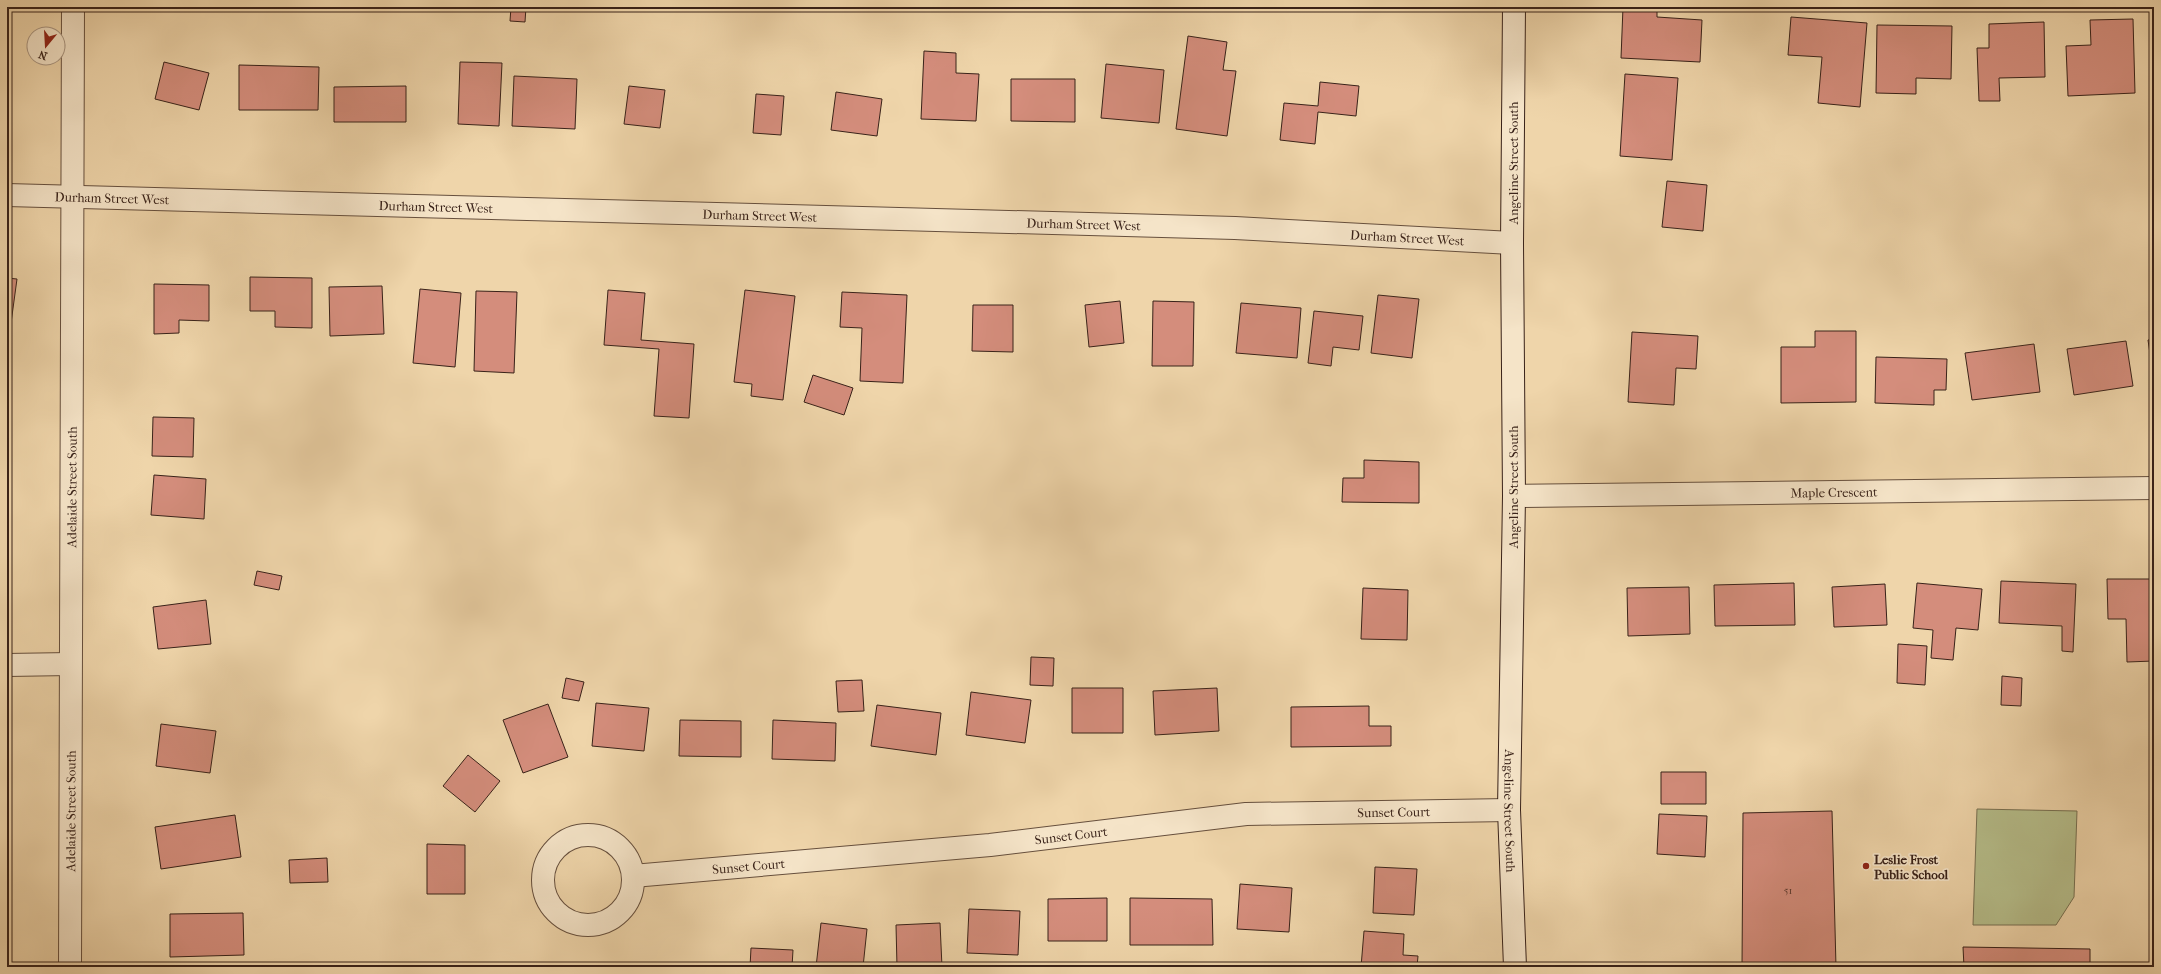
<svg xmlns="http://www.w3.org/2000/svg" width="2161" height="974" font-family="'IM FELL French Canon',serif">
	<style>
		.green { fill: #b6be8b; stroke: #787052 }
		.building { fill: #d48d7c; stroke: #392219 }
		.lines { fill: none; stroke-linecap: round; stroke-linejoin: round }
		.minor-casing { stroke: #664f3d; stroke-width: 24 }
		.secondary-casing { stroke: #392219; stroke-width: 24 }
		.minor { stroke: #f5e4c8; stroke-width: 22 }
		.secondary { stroke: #f5e4c8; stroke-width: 22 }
		.poi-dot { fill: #8f2418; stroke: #f5e4c8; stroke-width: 1.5 }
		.labels { text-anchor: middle; stroke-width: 3.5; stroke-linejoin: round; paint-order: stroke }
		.number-label { font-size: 11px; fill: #603d32 }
		.street-label { font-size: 13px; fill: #392219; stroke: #f5e4c8 }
		.poi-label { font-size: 13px; font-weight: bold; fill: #392219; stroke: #f5e4c8; text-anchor: start }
	</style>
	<rect width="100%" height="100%" fill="#efd5aa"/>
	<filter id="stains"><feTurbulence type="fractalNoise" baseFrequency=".005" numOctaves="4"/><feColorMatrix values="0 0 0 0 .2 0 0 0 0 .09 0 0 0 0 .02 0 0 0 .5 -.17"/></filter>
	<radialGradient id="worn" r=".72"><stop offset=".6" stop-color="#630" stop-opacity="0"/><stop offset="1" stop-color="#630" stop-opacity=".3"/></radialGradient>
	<!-- green -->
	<path class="green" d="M1977,809l100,2 -3,86 -18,28h-83z"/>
	<!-- building -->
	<path class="building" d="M511,7h15l-1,15 -15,-1z
		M1623,7h34v10l45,3 -2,42 -79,-4z
		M1791,17l76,6 -7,84 -42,-4 4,-46 -34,-2z
		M2133,19l2,74 -67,3 -2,-50 25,-1 -1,-25z
		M2044,22l1,55 -46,1 1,23h-21l-2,-53h12v-24z
		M1877,25l75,1 -1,53 -35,-1v16l-40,-1z
		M1188,36l39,6 -4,28 13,1 -9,65 -51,-7z
		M924,51l32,2v20l23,1 -3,47 -55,-2z
		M164,62l45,11 -10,37 -44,-11z
		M460,62l42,1 -3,63 -41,-2z
		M1106,64l58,6 -5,53 -58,-5z
		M239,65l80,2 -1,43h-79z
		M1625,74l53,4 -6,82 -52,-4z
		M514,76l63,3 -2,50 -63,-3z
		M1011,79h64v43l-64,-1z
		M1320,82l39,4 -3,30 -38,-4 -3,32 -35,-4 4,-37 34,3z
		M406,86v36h-72v-35z
		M629,86l36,4 -5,38 -36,-4z
		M836,92l46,7 -5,37 -46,-6z
		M756,94l28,2 -3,39 -28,-2z
		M1667,181l40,4 -4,46 -41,-4z
		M250,277l62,1v50l-37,-1v-16h-25z
		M7,278l10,1 -6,44h-4z
		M154,284l55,1v36l-30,-1v13l-25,1z
		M382,286l2,48 -54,2 -1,-49z
		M420,289l41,4 -6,74 -42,-4z
		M608,290l37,3 -4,47 53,4 -5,74 -35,-2 5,-67 -55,-4z
		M745,290l50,6 -12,104 -32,-4 1,-12 -18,-2z
		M476,291l41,1 -3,81 -40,-2z
		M842,292l65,3 -4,88 -43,-2 2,-53 -22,-1z
		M1378,295l41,4 -7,59 -41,-5z
		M1120,301l4,42 -35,4 -4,-42z
		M1153,301l41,1 -1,64h-41z
		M1241,303l60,5 -4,50 -61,-5z
		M973,305h40v47l-41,-1z
		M1314,311l49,5 -4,34 -26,-3 -2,19 -23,-3z
		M1815,331h41v71l-75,1v-56h34z
		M1632,332l66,4 -2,33 -20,-1 -2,37 -46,-3z
		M2154,339v43l-6,-42z
		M2126,341l7,45 -59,9 -7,-46z
		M2034,344l6,48 -68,8 -7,-47z
		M1876,357l71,2 -1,31h-12v15l-59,-2z
		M813,375l40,13 -9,27 -40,-13z
		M153,417l41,1 -1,39 -41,-1z
		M1364,460l55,2v41l-77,-1 1,-24h21z
		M154,475l52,4 -2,40 -53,-4z
		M257,571l25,5 -3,14 -25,-5z
		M2107,579h47v82l-27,1 -1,-43h-18z
		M2001,581l75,3 -3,68 -11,-1v-25l-63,-3z
		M1794,583l1,42 -80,1 -1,-41z
		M1917,583l65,6 -4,41 -22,-2 -3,32 -22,-2 2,-28 -20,-2z
		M1885,584l2,41 -53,2 -2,-40z
		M1689,587l1,47 -62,2 -1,-48z
		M1363,588l45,2 -1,50 -46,-1z
		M206,600l5,44 -53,5 -5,-42z
		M1898,644l29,2 -2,39 -28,-2z
		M1031,657l23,1 -1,28 -23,-1z
		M2002,676l20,2 -1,28 -20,-1z
		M566,678l18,4 -5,19 -17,-3z
		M862,680l2,31 -26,1 -2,-31z
		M1072,688h51v45h-51z
		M1217,688l2,43 -64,4 -2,-44z
		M971,692l60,8 -6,43 -59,-8z
		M596,703l53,5 -5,43 -52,-5z
		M548,704l20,53 -45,16 -20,-53z
		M877,705l64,8 -5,42 -65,-9z
		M1369,706v20h22v20l-100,1v-40z
		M680,720l61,1v36l-62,-1z
		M773,720l63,3 -1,38 -63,-2z
		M161,724l55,7 -6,42 -54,-7z
		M468,755l32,26 -25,31 -32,-26z
		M1661,772h45v32h-45z
		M1832,811l4,156h-94l1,-154z
		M1659,814l48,2 -2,41 -48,-3z
		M235,815l6,42 -80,12 -6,-42z
		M427,844l38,1v49h-38z
		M327,858l1,24 -38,1 -1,-23z
		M1375,867l42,2 -3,46 -41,-2z
		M1240,884l52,4 -3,44 -52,-3z
		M1107,898v43h-59v-42z
		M1130,898l82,1 1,46h-83z
		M969,909l51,2 -2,44 -51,-2z
		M243,913l1,42 -74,2v-43z
		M821,923l46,6 -4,38h-47z
		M940,923l2,44h-45l-1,-42z
		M1364,931l40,3 -1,21 15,1 -1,11h-56z
		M1963,947l127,2v18h-126z
		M751,948l42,2 -1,17h-42z"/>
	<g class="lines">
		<defs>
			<g id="minor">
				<path id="s1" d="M7,195l1228,33 277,15"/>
				<path id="s2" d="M1514,496l640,-8"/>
				<path d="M7,665l63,-1"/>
				<circle cx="588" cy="880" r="45"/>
				<path id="s3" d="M633,876l357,-31 256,-31 263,-4"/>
				<path id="s4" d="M70,967l3,-960"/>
			</g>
			<g id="secondary">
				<path id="s5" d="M1514,7l-2,236 2,253 -5,314 6,157"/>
			</g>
		</defs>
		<!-- minor casing -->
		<use href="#minor" class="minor-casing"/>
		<!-- secondary casing -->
		<use href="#secondary" class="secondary-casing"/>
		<!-- minor -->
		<use href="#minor" class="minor"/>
		<!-- secondary -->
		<use href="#secondary" class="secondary"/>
	</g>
	<!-- markers -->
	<circle class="poi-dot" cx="1866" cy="866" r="4"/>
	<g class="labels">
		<!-- number labels -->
		<g class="number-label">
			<text x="1788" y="894">51</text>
		</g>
		<!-- street labels -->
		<g class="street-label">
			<text transform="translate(1513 163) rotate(-90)" y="5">Angeline Street South</text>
			<text dy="5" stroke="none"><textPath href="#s1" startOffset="105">Durham Street West</textPath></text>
			<text dy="5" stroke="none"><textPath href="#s1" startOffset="429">Durham Street West</textPath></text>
			<text dy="5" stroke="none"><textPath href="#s1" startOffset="753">Durham Street West</textPath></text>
			<text dy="5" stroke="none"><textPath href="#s1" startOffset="1077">Durham Street West</textPath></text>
			<text dy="5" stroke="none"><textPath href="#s1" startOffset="1401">Durham Street West</textPath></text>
			<text dy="5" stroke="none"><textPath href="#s4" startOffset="480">Adelaide Street South</textPath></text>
			<text transform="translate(1513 487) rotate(-90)" y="5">Angeline Street South</text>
			<text dy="5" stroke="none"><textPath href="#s2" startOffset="320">Maple Crescent</textPath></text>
			<text dy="5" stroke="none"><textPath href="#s4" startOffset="156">Adelaide Street South</textPath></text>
			<text dy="5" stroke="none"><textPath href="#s5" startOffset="804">Angeline Street South</textPath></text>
			<text dy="5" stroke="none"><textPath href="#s3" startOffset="764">Sunset Court</textPath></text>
			<text dy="5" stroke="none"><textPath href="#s3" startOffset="440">Sunset Court</textPath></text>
			<text dy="5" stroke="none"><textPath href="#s3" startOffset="116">Sunset Court</textPath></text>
		</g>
		<!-- poi labels -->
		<g class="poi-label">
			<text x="1874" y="864">Leslie Frost<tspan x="1874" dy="15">Public School</tspan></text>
		</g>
	</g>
	<!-- margin -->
	<rect width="2161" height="974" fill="none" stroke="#efd5aa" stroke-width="24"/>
	<rect x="8" y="8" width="2145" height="958" fill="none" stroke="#392219" stroke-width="2"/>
	<rect x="12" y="12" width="2137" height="950" fill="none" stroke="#392219"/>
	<!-- north arrow -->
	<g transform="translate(46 46) rotate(198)"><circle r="19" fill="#f5e4c8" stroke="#aa9682"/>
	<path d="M0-3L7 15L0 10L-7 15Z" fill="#8f2418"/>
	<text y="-6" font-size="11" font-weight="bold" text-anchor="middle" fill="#392219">N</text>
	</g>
	<rect width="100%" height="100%" filter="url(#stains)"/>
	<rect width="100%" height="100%" fill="url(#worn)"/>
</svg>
